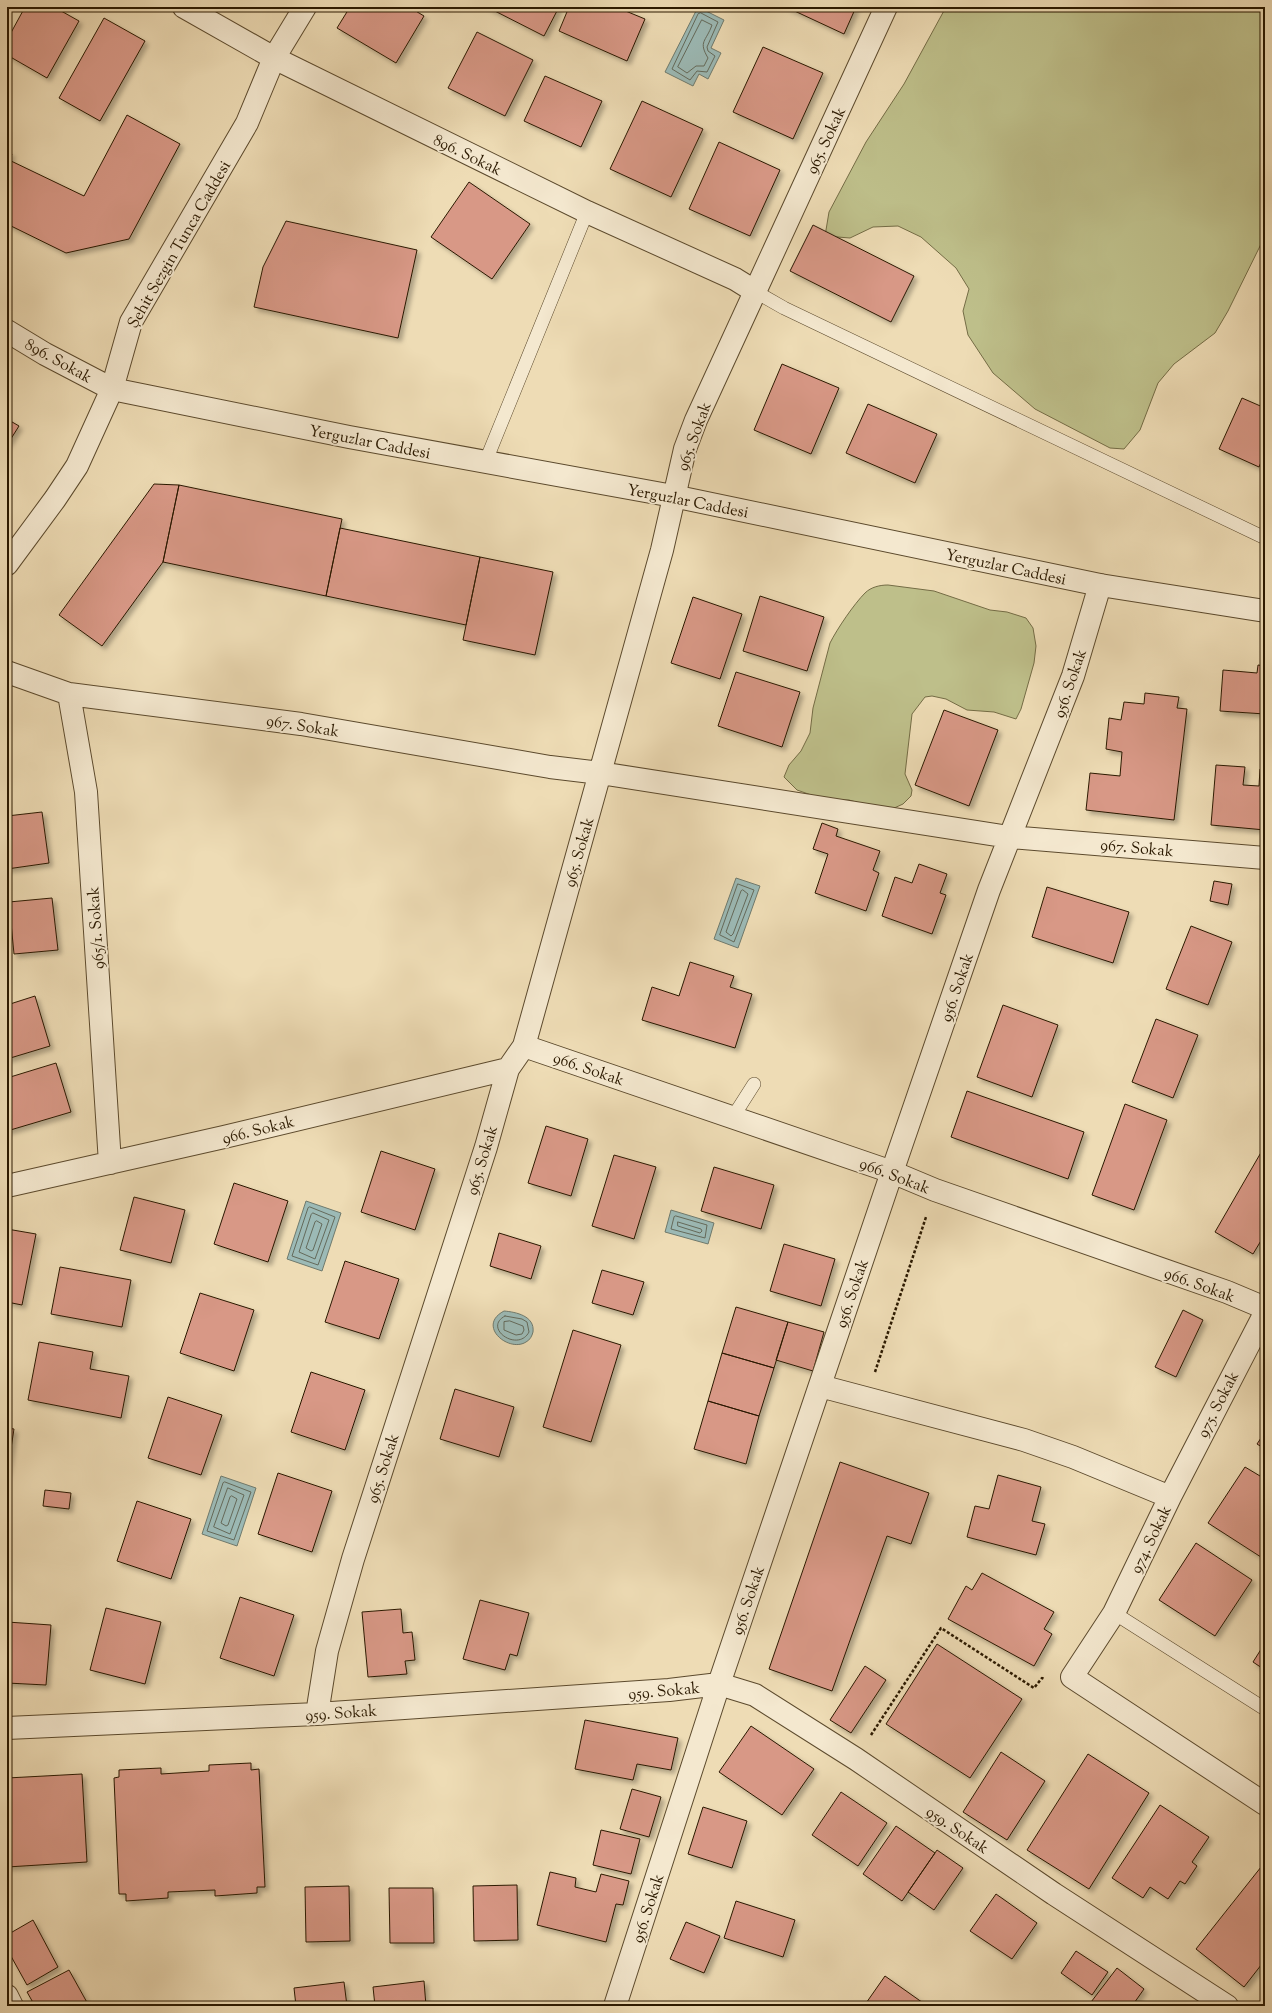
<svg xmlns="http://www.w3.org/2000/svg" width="1272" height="2013" font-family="'Sorts Mill Goudy',serif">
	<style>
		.green { fill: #bebf8a; stroke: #746c45 }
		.water { fill: #9cbab6; stroke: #6f7a6d }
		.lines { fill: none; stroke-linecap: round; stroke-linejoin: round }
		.shore { stroke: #646a5b; stroke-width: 1 }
		.building { fill: #d89886; stroke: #2b1900; filter: url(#shadow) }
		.service-casing { stroke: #5c4a2d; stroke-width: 14 }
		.minor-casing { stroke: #5c4a2d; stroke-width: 24 }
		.tertiary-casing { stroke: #5c4a2d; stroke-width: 24 }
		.path { stroke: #2b1900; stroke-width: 2.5; stroke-dasharray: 3 2; stroke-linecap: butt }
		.service { stroke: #f4e8cf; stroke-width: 13 }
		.minor { stroke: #f4e8cf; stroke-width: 22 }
		.tertiary { stroke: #f4e8cf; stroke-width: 22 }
		.labels { text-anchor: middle; stroke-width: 4; stroke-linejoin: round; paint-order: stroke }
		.street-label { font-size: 16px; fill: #2b1900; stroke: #f4e8cf }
	</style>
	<defs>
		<filter id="shadow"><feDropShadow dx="3.5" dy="3.5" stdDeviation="2" flood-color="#0004"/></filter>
	</defs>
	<rect width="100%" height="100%" fill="#eedcb5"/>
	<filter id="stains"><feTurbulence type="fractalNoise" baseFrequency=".005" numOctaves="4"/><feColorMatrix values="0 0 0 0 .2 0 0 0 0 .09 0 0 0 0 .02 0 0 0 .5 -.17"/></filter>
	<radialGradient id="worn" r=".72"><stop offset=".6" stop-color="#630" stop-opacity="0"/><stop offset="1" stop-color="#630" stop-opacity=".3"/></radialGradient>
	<!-- green -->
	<path class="green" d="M946,7h319v229l-37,75 -13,22 -41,31 -16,19 -18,47 -16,19 -14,-1 -75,-39 -42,-36 -25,-38 -5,-24 6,-22 -13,-21 -35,-31 -23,-11 -25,1 -23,11 -25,-2 4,-24 37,-70 38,-58z
		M888,585l46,6 56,19 17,2 19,6 7,10 3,18 -2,17 -13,46 -5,10 -22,-7 -27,-2 -21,-11 -14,-3 -7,1 -13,17 -7,60 7,16 -1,6 -8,8 -11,5h-12l-31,-9h-18l-17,-4 -17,-6 -13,-13 5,-12 12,-14 9,-18 3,-25 17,-65c7,-14 24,-39 35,-50 6,-6 15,-8 23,-8z"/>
	<!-- water -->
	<path class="water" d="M698,7l26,13 -13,28 10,5 -13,26 -9,-5 -6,12 -28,-14z
		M736,878l24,8 -22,62 -24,-9z
		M306,1201l35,12 -19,58 -35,-12z
		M671,1210l43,13 -6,21 -43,-12z
		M504,1311c12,1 31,5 29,21 -1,4 -3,8 -7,10 -17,11 -50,-16 -22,-31z
		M221,1476l35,12 -19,58 -35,-12z"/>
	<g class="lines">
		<!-- shore -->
		<path class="shore" d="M701,13l17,9 -11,25 1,4 7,5 -8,16 -10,-1 -7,9 -18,-11 26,-55z
			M702,20l10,5c-6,17 -14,16 -4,33l-4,8h-8l-9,7 -9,-6z
			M738,884l16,6 -20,52 -14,-7z
			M743,890l5,4 -15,40 -2,2 -5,-4 15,-41z
			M310,1207l25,10 -17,48 -26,-9 16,-48z
			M313,1213l16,7 -14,39 -16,-7 12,-37z
			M676,1216l31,9 -2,13 -34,-9 3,-12z
			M317,1221l5,3 -9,26 -2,1 -5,-3 9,-26z
			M678,1222l23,7 1,2 -2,2 -22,-7z
			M505,1316l17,3 5,3 2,10c-11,21 -47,-4 -24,-16z
			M510,1321l13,5 1,4 -2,4 -6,1 -12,-5v-8z
			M225,1482l26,10 -17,48 -27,-9 16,-48z
			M228,1488l16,7 -14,39 -16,-7z
			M232,1496l5,3 -9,26 -2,1 -5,-3 9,-26z"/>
	</g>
	<!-- building -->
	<path class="building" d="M25,7h29l25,14 -32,57 -40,-23v-15z
		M350,7h59l15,9 -28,47 -59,-35z
		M487,7h72l-15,29z
		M569,7h47l29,12 -18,42 -68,-30z
		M786,7h70l-12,27z
		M104,18l41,23 -45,80 -41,-23z
		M477,32l56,28 -28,56 -57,-28z
		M763,47l60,26 -30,66 -60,-27z
		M545,76l57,25 -21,46 -57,-26z
		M642,101l61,28 -32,68 -61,-28z
		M127,115l53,29 -51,95 -63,14 -59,-29v-61l2,-3 75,36z
		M719,142l61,28 -30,66 -61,-27z
		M7,152l5,2 -5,9z
		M469,182l61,42 -38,55 -61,-42z
		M286,221l131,29 -19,88 -144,-31 9,-40z
		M813,225l101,51 -23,46 -101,-51z
		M782,364l57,24 -28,66 -57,-24z
		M1242,398l23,10v45l-6,14 -40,-18z
		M868,404l69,30 -22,49 -69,-30z
		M7,419l12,7 -12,19z
		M154,484l25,1 -16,77 -61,84 -43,-31z
		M179,485l163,34 -16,77 -163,-34z
		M340,528l140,29 -14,68 -140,-29z
		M480,557l73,15 -18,83 -72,-15z
		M760,596l64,21 -17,54 -64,-20z
		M693,597l49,17 -22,65 -49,-16z
		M1258,665l7,1v48l-45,-3 3,-41 34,3z
		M736,672l64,20 -18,55 -64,-21z
		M1145,693l34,4 -2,11 10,1 -13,111 -88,-10 4,-37 30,3 2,-24 -16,-3 3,-31 12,2 3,-18 20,2z
		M944,710l54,20 -29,76 -54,-21z
		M1216,765l29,2 -2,18 16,1 1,-17h5v61l-54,-5z
		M42,812l7,51 -42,6v-53z
		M822,823l16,6 -2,7 44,15 -7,19 6,3 -13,38 -51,-18 13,-39 -15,-5z
		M919,864l28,10 -7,19 6,2 -14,39 -50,-18 13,-39 17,6z
		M1214,881l18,3 -4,21 -18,-4z
		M1047,887l82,25 -16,51 -81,-26z
		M52,898l6,52 -44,4 -5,-52z
		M1191,926l41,16 -24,63 -42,-16z
		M690,962l44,14 -4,11 22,7 -17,54 -93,-28 10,-33 27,9z
		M35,996l15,50 -43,13v-54z
		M1003,1005l55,20 -26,72 -55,-20z
		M1156,1019l42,16 -25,63 -41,-16z
		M56,1063l15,49 -64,19v-53z
		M967,1091l117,41 -16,47 -117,-42z
		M1125,1104l42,16 -33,90 -42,-15z
		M546,1126l42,13 -17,57 -43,-13z
		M1263,1149l2,1v84l-12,20 -38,-22z
		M381,1151l54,18 -20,61 -54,-18z
		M614,1155l42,12 -22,72 -42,-13z
		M714,1167l60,18 -13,44 -60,-18z
		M234,1183l54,18 -20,61 -54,-18z
		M134,1197l51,13 -14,53 -51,-13z
		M7,1229l29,5 -14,71 -15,-3z
		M499,1233l42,13 -10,33 -41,-13z
		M784,1244l51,15 -14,47 -51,-15z
		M345,1261l54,18 -20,60 -54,-17z
		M60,1267l71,13 -9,47 -71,-13z
		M602,1270l42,12 -11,33 -41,-12z
		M200,1293l54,17 -20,61 -54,-18z
		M736,1307l52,15 -14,46 -52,-15z
		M1183,1310l20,10 -27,57 -21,-10z
		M788,1322l36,10 -11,39 -37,-11z
		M573,1330l48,15 -30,97 -48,-15z
		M39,1342l54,10 -3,17 39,7 -8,42 -93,-18z
		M722,1353l52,15 -15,48 -51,-15z
		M311,1372l54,18 -20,60 -54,-18z
		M455,1389l59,18 -15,50 -59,-18z
		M168,1397l54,18 -21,60 -53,-17z
		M708,1401l51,15 -13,48 -52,-15z
		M7,1428l7,1 -7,45z
		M1265,1432v17l-8,-5z
		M840,1462l89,31 -18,51 -24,-8 -55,155 -63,-22z
		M1245,1467l20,12 -1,80 -56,-36z
		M278,1473l54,18 -20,61 -54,-18z
		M998,1475l43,12 -9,34 13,3 -9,31 -69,-18 8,-31 14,3z
		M45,1490l26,3 -2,16 -26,-3z
		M137,1501l54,18 -20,60 -54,-18z
		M1196,1543l56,37 -37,56 -56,-36z
		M982,1573l72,39 -10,17 8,5 -18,32 -86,-47 18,-33 6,4z
		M240,1597l54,18 -20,61 -54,-18z
		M480,1600l49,13 -12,43 -7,-2 -5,16 -42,-11z
		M106,1608l55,14 -16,62 -55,-14z
		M401,1609l2,24 9,-1 3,28 -10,1 2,13 -39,3 -6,-65z
		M7,1622l44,3 -5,60 -39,-2z
		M1265,1643v27l-12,-8z
		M937,1644l85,55 -52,79 -84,-54z
		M865,1666l21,14 -35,53 -21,-13z
		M585,1720l93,18 -7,32 -34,-6 -4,16 -58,-11z
		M751,1726l63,43 -32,46 -63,-43z
		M1001,1752l44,29 -38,59 -44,-28z
		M1088,1754l61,39 -60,96 -62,-39z
		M251,1763v7l8,-1 6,118h-8v6l-42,3v-6l-47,2v6l-42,3v-7h-7l-5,-116 5,-1v-7l42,-2v6l48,-3v-6z
		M82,1774l5,88 -80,5v-89z
		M632,1789l29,8 -12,40 -29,-8z
		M841,1792l46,31 -29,43 -46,-31z
		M1160,1805l49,32 -17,25 5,4 -12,18 -5,-3 -12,18 -18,-12 -7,11 -31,-20z
		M703,1807l44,14 -15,47 -44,-14z
		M896,1826l39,27 -33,48 -39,-27z
		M601,1830l39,9 -9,35 -38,-9z
		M937,1850l26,18 -29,42 -26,-18z
		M1265,1862v98l-21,27 -48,-38z
		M550,1872l26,6 -1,9 21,5 5,-18 28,7 -6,24 -7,-1 -10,38 -69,-17z
		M517,1885l1,55 -44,1 -1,-55z
		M349,1886l1,55 -44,1 -1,-55z
		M389,1888h44l1,55h-44z
		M996,1894l41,29 -25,36 -42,-28z
		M736,1901l59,19 -12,37 -59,-19z
		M33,1920l25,47 -31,18 -20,-36v-14z
		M686,1922l34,14 -16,37 -34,-14z
		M1076,1951l32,21 -16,23 -31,-22z
		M1117,1968l27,21 -12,17h-44z
		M69,1970l20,36h-54l-8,-14z
		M885,1976l41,29v1h-62z
		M424,1981l2,25h-51l-2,-19z
		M344,1982l3,24h-51l-2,-18z"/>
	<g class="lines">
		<defs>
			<path id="service" d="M756,292l28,16 481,230
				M485,463l102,-251
				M733,1117l21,-33
				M1114,1613l151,96"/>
			<path id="minor" d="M184,7l90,51 313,154 148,67 21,13
				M7,672l62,22 232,30 249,43 50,6 409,64 256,21
				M69,694l17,98 24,371
				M524,1046l368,126 43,18 292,102 38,16
				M7,1186l217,-49 284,-68
				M1265,1313l-95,184 -56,116 -42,64 193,127
				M820,1386l204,54 49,17 97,40
				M317,1714l10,-63 26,-92 133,-412 22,-78 16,-23 138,-496 23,-101 11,-29 190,-413
				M7,1728l310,-14 352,-24 50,-6 36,11 101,64 198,135 173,112
				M7,1996l5,10
				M615,2006l104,-322 173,-512 97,-282 84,-214 27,-91"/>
			<path id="tertiary" d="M7,331l38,23 67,35 237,48 324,59 427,89 165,26
				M7,564l48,-65 22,-33 35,-77 19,-67 116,-199 27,-65 31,-51"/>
		</defs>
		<!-- service casing -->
		<use href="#service" class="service-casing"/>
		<!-- minor casing -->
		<use href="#minor" class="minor-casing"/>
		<!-- tertiary casing -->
		<use href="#tertiary" class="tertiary-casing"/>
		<!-- path -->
		<path class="path" d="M875,1372l51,-155
			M871,1735l70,-107 93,60 8,-10 2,1"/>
		<!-- service -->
		<use href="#service" class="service"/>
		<!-- minor -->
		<use href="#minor" class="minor"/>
		<!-- tertiary -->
		<use href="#tertiary" class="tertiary"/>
	</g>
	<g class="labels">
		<!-- street labels -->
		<g class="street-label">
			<text transform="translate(825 140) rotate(-65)" y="6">965. Sokak</text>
			<text transform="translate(468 154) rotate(26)" y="6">896. Sokak</text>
			<text transform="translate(178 244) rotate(-60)" y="6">Şehit Sezgin Tunca Caddesi</text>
			<text transform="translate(59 360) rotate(29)" y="6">896. Sokak</text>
			<text transform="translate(693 436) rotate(-70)" y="6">965. Sokak</text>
			<text transform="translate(370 441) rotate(11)" y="6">Yerguzlar Caddesi</text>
			<text transform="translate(688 500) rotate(11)" y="6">Yerguzlar Caddesi</text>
			<text transform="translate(1006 566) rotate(12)" y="6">Yerguzlar Caddesi</text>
			<text transform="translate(1069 683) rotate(-71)" y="6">956. Sokak</text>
			<text transform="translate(303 725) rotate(9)" y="6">967. Sokak</text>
			<text transform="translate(1137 847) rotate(5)" y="6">967. Sokak</text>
			<text transform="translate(578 852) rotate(-74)" y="6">965. Sokak</text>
			<text transform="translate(95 928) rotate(-94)" y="6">965/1. Sokak</text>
			<text transform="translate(956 987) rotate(-71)" y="6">956. Sokak</text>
			<text transform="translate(589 1068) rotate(19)" y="6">966. Sokak</text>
			<text transform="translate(258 1129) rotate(-14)" y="6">966. Sokak</text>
			<text transform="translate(481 1160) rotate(-73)" y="6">965. Sokak</text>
			<text transform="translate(895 1175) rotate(21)" y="6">966. Sokak</text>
			<text transform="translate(1200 1284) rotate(20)" y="6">966. Sokak</text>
			<text transform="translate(851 1293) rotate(-71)" y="6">956. Sokak</text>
			<text transform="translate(1217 1404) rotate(-63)" y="6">975. Sokak</text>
			<text transform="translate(382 1468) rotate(-72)" y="6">965. Sokak</text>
			<text transform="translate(1150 1539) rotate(-64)" y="6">974. Sokak</text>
			<text transform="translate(747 1600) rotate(-71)" y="6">956. Sokak</text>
			<text transform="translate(664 1690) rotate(-5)" y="6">959. Sokak</text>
			<text transform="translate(341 1712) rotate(-4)" y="6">959. Sokak</text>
			<text transform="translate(958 1829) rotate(34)" y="6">959. Sokak</text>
			<text transform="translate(647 1908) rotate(-72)" y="6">956. Sokak</text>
		</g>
	</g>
	<!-- margin -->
	<rect width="1272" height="2013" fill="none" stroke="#eedcb5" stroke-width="24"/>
	<rect x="8" y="8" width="1256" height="1997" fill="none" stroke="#2b1900" stroke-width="2"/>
	<rect x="12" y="12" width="1248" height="1989" fill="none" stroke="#2b1900"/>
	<rect width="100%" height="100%" filter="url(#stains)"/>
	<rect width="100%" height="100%" fill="url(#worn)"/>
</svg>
